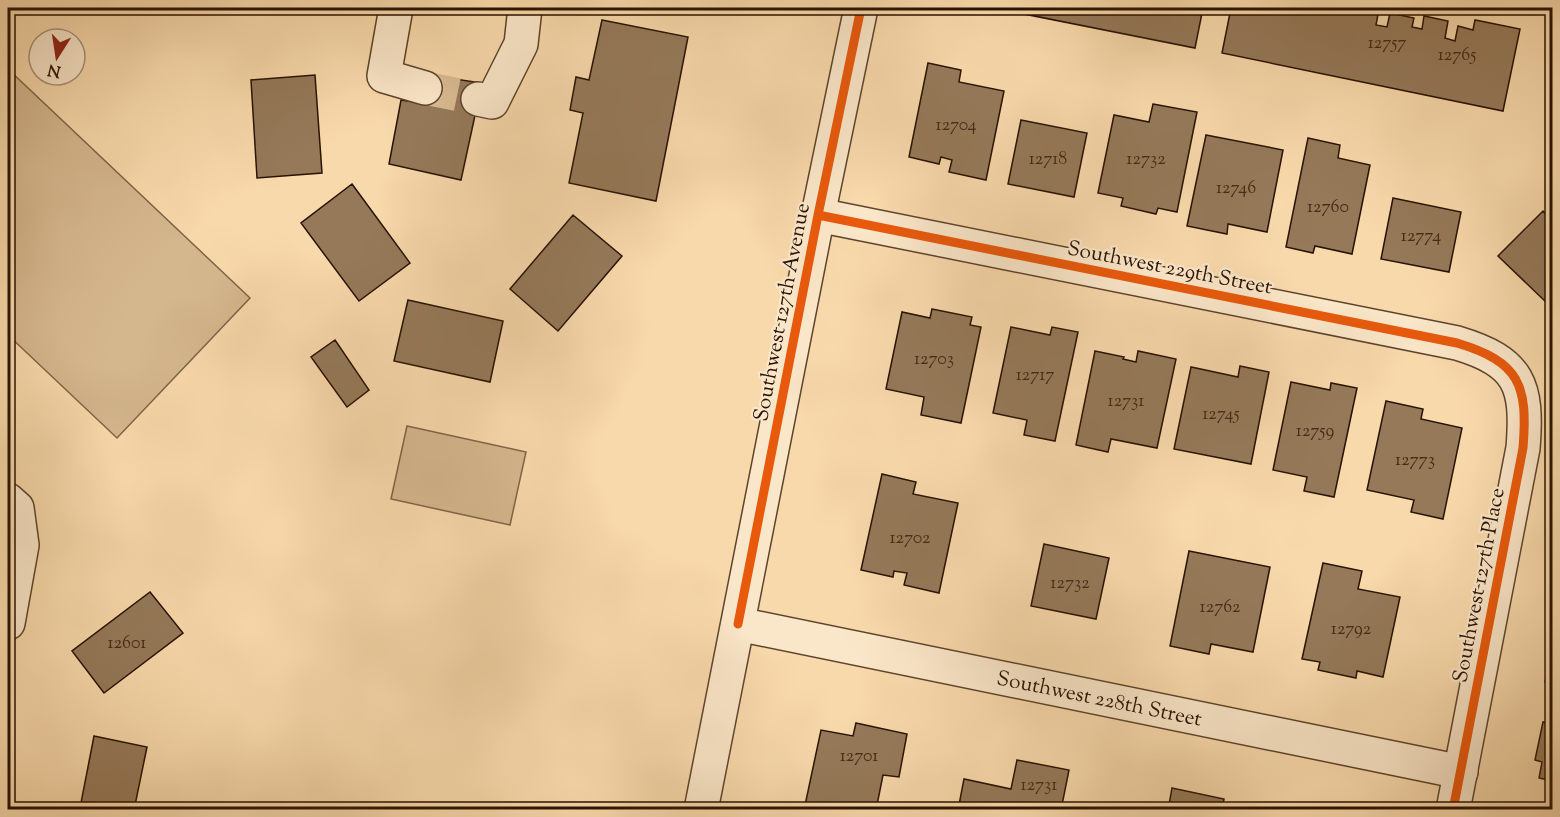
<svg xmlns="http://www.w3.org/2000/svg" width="1560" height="817" font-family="'Sorts Mill Goudy',serif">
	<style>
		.pitch { fill: #d5b78e; stroke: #7f6447; stroke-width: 1.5 }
		.building { fill: #957959; stroke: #291200; stroke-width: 1.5 }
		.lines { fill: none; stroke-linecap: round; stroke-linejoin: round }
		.minor-tunnel { stroke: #d9bb91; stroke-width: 33; stroke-dasharray: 33 16; stroke-linecap: butt }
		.minor-casing { stroke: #5d442b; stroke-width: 36 }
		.minor { stroke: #fae6c8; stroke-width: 33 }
		.cycleway-casing { stroke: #fae6c8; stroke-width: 13 }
		.cycleway { stroke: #e8590c; stroke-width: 9 }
		.labels { text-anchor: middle; stroke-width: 4.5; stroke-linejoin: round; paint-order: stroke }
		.number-label { font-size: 18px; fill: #442c16 }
		.street-label { font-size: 21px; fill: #291200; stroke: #fae6c8 }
	</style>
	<rect width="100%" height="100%" fill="#f8d9ab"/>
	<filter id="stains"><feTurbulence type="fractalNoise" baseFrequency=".00333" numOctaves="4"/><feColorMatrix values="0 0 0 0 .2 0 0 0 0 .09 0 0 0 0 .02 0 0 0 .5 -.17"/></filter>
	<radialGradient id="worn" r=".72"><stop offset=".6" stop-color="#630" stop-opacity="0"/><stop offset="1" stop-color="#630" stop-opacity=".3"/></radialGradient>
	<!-- pitch -->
	<path class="pitch" d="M8,69l242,229 -133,140 -109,-103z
		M407,426l119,26 -16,73 -119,-26z"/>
	<!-- building -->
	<path class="building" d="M994,8h209l-8,40z
		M1231,8h77l11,3 1,-3h50l9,1 -3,16 11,2 3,-14 24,5 -2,9 10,2 2,-13 24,5 -3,17 10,3 3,-15 15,4 2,-10 45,9 -17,82 -281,-58z
		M602,20l86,17 -32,164 -87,-18 14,-70 -13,-3 6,-33 13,3z
		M928,63l33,7 -2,12 45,9 -18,89 -37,-8 3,-12 -11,-3 -2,7 -30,-7z
		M315,75l7,98 -65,5 -6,-98z
		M428,75l54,8 -21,97 -72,-16 12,-64 19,3z
		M1153,104l44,8 -20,100 -19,-4 -2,6 -35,-8 2,-8 -25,-5 16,-78 35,7z
		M1021,120l66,13 -13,64 -66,-13z
		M1206,135l77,15 -16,82 -39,-8 -1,10 -40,-8z
		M1308,138l32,7 -2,13 32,7 -18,89 -37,-8 -2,7 -27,-6z
		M352,184l58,79 -51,38 -58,-78z
		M1393,198l68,14 -12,60 -68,-13z
		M1543,211l9,9v78l-5,5 -49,-47z
		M573,215l49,41 -64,75 -48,-42z
		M408,300l95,21 -13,61 -96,-21z
		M932,309l40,8 -2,8 11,2 -20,96 -40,-8 3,-18 -38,-8 16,-77 28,6z
		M1011,327l39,8 2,-8 26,5 -23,109 -31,-6 3,-15 -34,-7z
		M335,340l34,50 -22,17 -36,-50z
		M1095,351l29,6 -1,2 13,3 2,-11 38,8 -19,89 -46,-9 -3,13 -32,-7z
		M1240,366l29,6 -18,92 -77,-15 17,-82 47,10z
		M1291,382l39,8 1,-7 26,5 -23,109 -30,-6 3,-14 -34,-7z
		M1386,401l37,8 -2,10 41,9 -19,91 -32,-7 3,-12 -47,-10z
		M882,474l34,8 -3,12 45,9 -19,90 -35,-8 3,-12 -13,-2 -1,6 -32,-7z
		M1044,544l65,14 -13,61 -65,-13z
		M1189,551l81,16 -17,85 -42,-8 -2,10 -39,-8z
		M1323,563l39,8 -4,18 42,8 -17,80 -26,-6 -1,7 -38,-8 2,-8 -18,-3z
		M150,592l33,41 -79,60 -32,-42z
		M1552,646v37l-7,-1z
		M1552,704v77l-13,-3 3,-16 -7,-2 8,-38 5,1z
		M856,723l51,11 -8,43 -16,-2 -7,35h-72l17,-80 32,6z
		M94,736l53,11 -13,63h-45l-9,-2z
		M1017,760l52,10 -8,40h-103l6,-31 47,10z
		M1172,788l52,11 -2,11h-54z
		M1139,804l24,4v2h-25z"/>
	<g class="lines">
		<!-- minor-tunnel -->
		<path class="minor-tunnel" d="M425,88l53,11"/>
		<defs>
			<g id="minor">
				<path d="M396,8l-12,68 41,12"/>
				<path d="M478,99l14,3 29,-58 4,-36"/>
				<path d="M818,215l639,128c63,19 71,42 66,105l-70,362"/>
				<path d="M8,500l9,8 5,37 -14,78"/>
				<path id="s1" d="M738,624l723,148"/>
				<path d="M701,810l117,-595 43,-207"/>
			</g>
		</defs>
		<!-- minor casing -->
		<use href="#minor" class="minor-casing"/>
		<!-- minor -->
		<use href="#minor" class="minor"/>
		<defs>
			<path id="cycleway" d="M818,215l639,128c63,19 71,42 66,105l-70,362
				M738,624l80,-409 43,-207"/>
		</defs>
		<!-- cycleway casing -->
		<use href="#cycleway" class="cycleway-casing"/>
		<!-- cycleway -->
		<use href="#cycleway" class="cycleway"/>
	</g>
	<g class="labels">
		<!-- number labels -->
		<g class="number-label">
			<text x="1387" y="48">12757</text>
			<text x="1457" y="60">12765</text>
			<text x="956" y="130">12704</text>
			<text x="1048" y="164">12718</text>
			<text x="1146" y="164">12732</text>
			<text x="1236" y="193">12746</text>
			<text x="1328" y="212">12760</text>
			<text x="1421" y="241">12774</text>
			<text x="934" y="364">12703</text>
			<text x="1035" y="380">12717</text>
			<text x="1126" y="406">12731</text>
			<text x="1221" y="419">12745</text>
			<text x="1315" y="436">12759</text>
			<text x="1415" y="465">12773</text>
			<text x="910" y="543">12702</text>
			<text x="1070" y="588">12732</text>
			<text x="1220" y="612">12762</text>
			<text x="1351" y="634">12792</text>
			<text x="127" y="648">12601</text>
			<text x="859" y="761">12701</text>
			<text x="1039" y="790">12731</text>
		</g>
		<!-- street labels -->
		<g class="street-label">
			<text transform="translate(1170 267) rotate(11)" y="7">Southwest 229th Street</text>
			<text transform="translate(781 312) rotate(-79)" y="7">Southwest 127th Avenue</text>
			<text transform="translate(1478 585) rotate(-79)" y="7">Southwest 127th Place</text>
			<text dy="7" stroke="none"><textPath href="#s1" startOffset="369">Southwest 228th Street</textPath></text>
		</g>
	</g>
	<!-- margin -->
	<rect width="1560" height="817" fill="none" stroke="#f8d9ab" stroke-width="30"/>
	<rect x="9" y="9" width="1542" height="799" fill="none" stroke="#291200" stroke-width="3"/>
	<rect x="15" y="15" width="1530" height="787" fill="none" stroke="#291200" stroke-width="1.5"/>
	<!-- north arrow -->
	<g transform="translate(57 57) rotate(192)"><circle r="28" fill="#fae6c8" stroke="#a69178" stroke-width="1.5"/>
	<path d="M0-4.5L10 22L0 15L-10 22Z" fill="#8f2418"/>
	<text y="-9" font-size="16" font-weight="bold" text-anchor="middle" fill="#291200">N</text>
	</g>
	<rect width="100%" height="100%" filter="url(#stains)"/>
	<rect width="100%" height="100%" fill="url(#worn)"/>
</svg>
